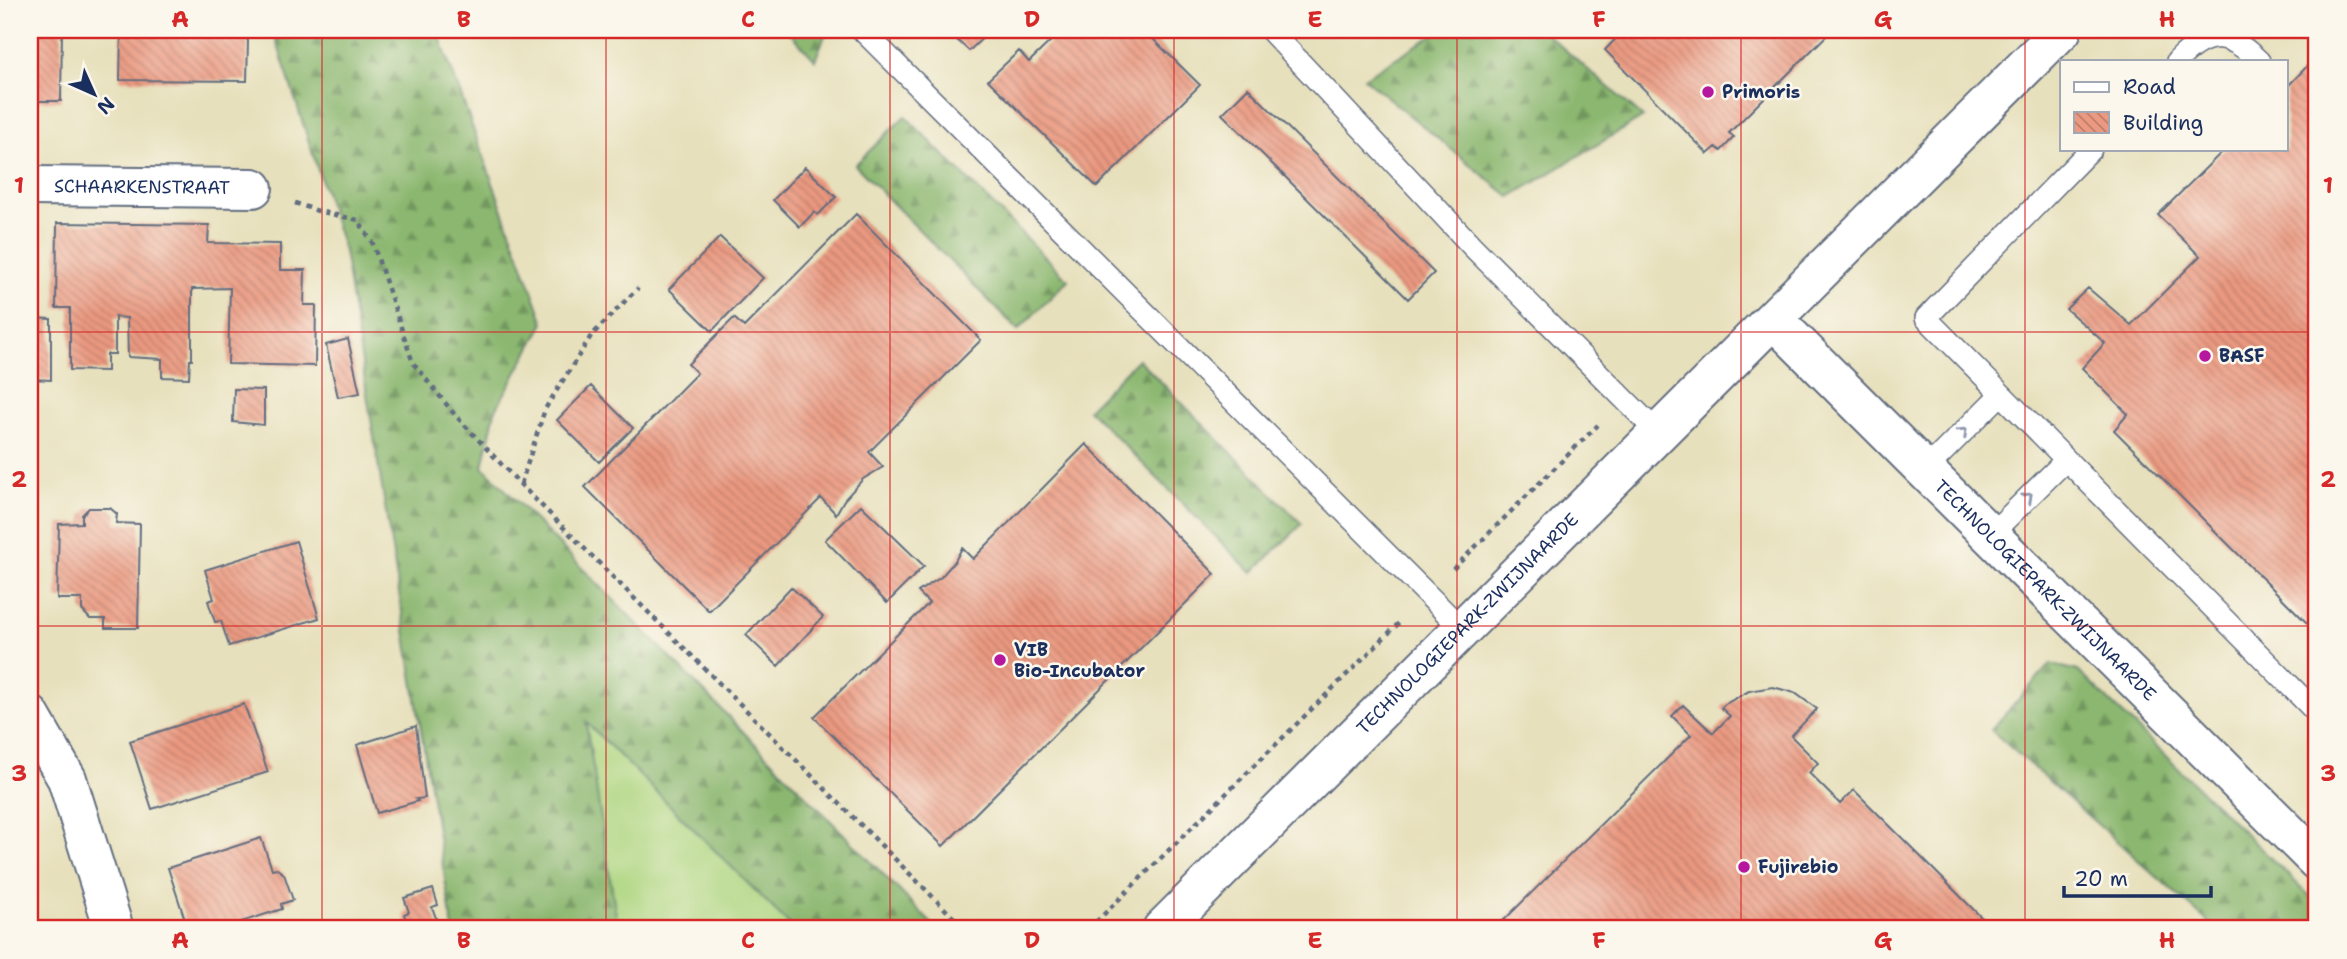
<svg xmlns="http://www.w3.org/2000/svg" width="2347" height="959" font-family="'Shantell Sans',sans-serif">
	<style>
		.grass { fill: #afd681; stroke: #658270; stroke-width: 2 }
		.forest { fill: url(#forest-firs); stroke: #537366; stroke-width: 2 }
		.building { fill: url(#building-back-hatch) }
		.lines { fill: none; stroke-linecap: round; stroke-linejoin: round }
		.lane-casing { stroke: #626d7f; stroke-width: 24 }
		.street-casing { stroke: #626d7f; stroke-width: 42 }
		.path { stroke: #626d7f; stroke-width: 4.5; stroke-dasharray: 5 5; stroke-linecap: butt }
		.lane { stroke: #fff; stroke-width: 21 }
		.street { stroke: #fff; stroke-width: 38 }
		.oneway { stroke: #8d97ae }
		.grid { fill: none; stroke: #d62828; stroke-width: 2; stroke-opacity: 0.55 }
		.poi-dot { fill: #b5179e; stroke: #fbf7ec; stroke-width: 2.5 }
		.labels { text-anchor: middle; stroke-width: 5; stroke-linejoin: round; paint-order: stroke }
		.poi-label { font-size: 18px; font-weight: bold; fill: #1b2f5e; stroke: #fbf7ec; text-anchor: start }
		.street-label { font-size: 18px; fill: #1b2f5e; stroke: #fbf7ec }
		.neatline { fill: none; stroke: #d62828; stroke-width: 2.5 }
		.grid-label { font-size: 23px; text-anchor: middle; font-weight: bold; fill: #d62828 }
	</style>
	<defs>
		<pattern id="forest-firs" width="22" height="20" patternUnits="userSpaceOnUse" patternTransform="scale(1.75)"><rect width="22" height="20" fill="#8bb76f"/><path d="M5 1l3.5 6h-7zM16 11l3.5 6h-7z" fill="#71955e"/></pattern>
		<pattern id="building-back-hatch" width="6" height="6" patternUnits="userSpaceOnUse" patternTransform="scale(1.75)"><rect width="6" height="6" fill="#eb9980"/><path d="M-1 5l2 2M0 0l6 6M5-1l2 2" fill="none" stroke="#be7d6c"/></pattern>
	</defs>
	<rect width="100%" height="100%" fill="#fbf7ec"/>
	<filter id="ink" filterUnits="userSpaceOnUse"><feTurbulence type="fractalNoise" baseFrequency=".0143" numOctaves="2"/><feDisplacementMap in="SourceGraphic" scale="14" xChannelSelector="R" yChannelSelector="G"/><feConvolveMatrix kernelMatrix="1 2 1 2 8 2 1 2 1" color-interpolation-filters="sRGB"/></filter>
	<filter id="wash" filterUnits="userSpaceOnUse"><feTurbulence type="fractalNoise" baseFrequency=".00686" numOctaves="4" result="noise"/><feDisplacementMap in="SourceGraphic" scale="28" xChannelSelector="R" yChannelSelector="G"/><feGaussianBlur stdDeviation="1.57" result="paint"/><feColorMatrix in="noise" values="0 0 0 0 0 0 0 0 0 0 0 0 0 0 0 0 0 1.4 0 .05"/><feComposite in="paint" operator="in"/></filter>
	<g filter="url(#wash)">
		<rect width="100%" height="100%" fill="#e7e0bc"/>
		<!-- grass -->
		<path class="grass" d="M585,721l209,208h-176z"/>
		<!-- forest -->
		<path class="forest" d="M273,30h164l107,293 -49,88 -12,56 454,462h-143l-208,-207 32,207h-165l-109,-678z
			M787,30h36l3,3 -11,27z
			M1441,30h101l101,87 -133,80 -146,-119z
			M905,116l163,164 -50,50 -163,-165z
			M1138,359l164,165 -50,49 -164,-164z
			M2050,664l28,7 239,232v26h-101l-225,-199z"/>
		<g id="blocks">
			<!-- building -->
			<path class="building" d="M30,30h32l-1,71h-31z
				M121,30h103v3l21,1 3,7 -1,40 -127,-1z
				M950,30h37l2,2 -20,19 -21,-19z
				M1062,30h82l56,55 -103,102 -109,-107 31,-29 10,11z
				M1624,30h208l-103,103 5,4 -13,14 -5,-4 -8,7 -103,-104z
				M2317,56v577l-203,-203 14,-16 -46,-46 23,-25 -39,-34 22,-21 43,37 69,-69 -42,-41 67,-66h61v-61z
				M1248,88l186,185 -26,26 -186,-185z
				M805,167l31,30 -18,18 -4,-3 -14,15 -27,-27z
				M856,214l125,126 -112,112 14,15 -20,12 -19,21 -8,14 -15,-16 -112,113 -124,-124 112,-114 -9,-9 46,-46 10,9z
				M57,223l152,2 -1,18 72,1v26h25l-1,35h12l-1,61 -87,-2 2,-76 -38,1v71h-2l-1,18 -27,-1v-18l-34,-2 -1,-39 -12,-1v37h-8v17l-37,-1v-62h-14z
				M720,237l43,41 -51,53 -43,-42z
				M30,318l21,1v61l-21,-1z
				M348,339l12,54 -22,4 -12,-52z
				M591,386l42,42 -34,34 -42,-42z
				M234,389l30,1v35l-31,-3z
				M1086,444l129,130 -272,272 -129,-129 115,-114 -11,-11 23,-15 14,-16 7,-13 11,11z
				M861,505l63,61 -37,37 -62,-63z
				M89,508h21l7,6 -1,9 24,1 -2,104h-33v-9h-15l-8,-9v-11h-25l2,-75 23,-1v-8z
				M296,541l23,77 -90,28 -8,-25 -6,1 -7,-21 6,-2 -9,-29z
				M791,587l32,30 -45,49 -32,-31z
				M1773,687l22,6 22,16 -26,27 27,27 -9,10 31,31 14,-14 139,139h-498l196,-194 -19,-19 11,-11 30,28 17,-17 -9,-8 4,-4 24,-13z
				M244,704l24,68 -116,37 -22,-68z
				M416,726l9,72 -9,1 2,2 -41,12 -20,-68z
				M261,838l11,31 4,-1 8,6 9,26 -12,4 1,5 -63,20h-31l-20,-61z
				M433,889l5,16 -6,2 8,22h-31l-5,-15 5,-2 -5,-14z
				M30,900l10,29h-10z"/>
		</g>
	</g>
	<g filter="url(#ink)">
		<use href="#blocks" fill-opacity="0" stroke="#626d7f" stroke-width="2"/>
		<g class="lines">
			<defs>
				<path id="lane" d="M862,30l601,600
					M1270,30l202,216 187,188
					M2177,61c31,-32 51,-30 82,0
					M2091,149l-165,169 391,395
					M1925,470l76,-76
					M1990,535l76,-75"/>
				<g id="street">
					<path id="s1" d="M30,186l223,2"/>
					<path id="s2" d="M1774,320l543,541"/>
					<path d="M30,715l37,64 47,150"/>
					<path id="s3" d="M1162,929l900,-899"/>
				</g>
			</defs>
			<!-- lane casing -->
			<use href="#lane" class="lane-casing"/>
			<!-- street casing -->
			<use href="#street" class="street-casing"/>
			<!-- path -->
			<path class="path" d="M295,203l23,8 40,9 15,24 40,119 42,52 66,70 444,444
				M521,484l24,-75 46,-73 47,-48
				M1453,569l145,-144
				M1089,929l313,-309"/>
			<!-- lane -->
			<use href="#lane" class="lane"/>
			<!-- street -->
			<use href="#street" class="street"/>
		</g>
		<!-- one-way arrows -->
		<defs><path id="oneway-chevron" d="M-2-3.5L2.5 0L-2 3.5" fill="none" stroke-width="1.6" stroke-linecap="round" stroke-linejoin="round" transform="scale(1.75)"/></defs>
		<g class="oneway">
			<use href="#oneway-chevron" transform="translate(1963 432) rotate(-44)"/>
			<use href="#oneway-chevron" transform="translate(2028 497) rotate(-44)"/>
		</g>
	</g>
	<!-- grid -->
	<path class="grid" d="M322,30v899M606,30v899M890,30v899M1174,30v899M1457,30v899M1741,30v899M2025,30v899M30,332h2287M30,626h2287"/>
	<!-- markers -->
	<g class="poi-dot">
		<circle cx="1708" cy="92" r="7"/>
		<circle cx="2205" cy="356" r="7"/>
		<circle cx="1000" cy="660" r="7"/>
		<circle cx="1744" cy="867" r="7"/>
	</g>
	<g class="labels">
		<!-- poi labels -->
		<g class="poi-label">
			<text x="1722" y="98">Primoris</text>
			<text x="2219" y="362">BASF</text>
			<text x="1014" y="656">VIB<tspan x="1014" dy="21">Bio-Incubator</tspan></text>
			<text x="1758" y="873">Fujirebio</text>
		</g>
		<!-- street labels -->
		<g class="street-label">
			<text dy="6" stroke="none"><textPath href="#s1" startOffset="112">SCHAARKENSTRAAT</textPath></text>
			<text dy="6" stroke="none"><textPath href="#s2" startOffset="383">TECHNOLOGIEPARK-ZWIJNAARDE</textPath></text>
			<text dy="6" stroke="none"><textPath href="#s3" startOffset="432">TECHNOLOGIEPARK-ZWIJNAARDE</textPath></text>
		</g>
	</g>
	<!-- margin -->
	<rect width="2347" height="959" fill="none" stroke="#fbf7ec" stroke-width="77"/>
	<!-- legend -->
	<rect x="2060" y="60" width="228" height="91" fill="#fbf7ec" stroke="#a1a7b3" stroke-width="2"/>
	<rect x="2074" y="82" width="35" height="10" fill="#ffffff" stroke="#a1a7b3" stroke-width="2"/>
	<text x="2123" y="94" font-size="21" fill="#1b2f5e">Road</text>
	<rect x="2074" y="112" width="35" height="21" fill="url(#building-back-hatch)" stroke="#a1a7b3" stroke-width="2"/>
	<text x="2123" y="130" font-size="21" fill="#1b2f5e">Building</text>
	<!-- north arrow -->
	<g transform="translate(94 94) rotate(135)" stroke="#fbf7ec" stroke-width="5" paint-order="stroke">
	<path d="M0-5L12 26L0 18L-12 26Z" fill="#1b2f5e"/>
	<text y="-10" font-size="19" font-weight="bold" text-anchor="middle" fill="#1b2f5e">N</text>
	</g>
	<!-- scale -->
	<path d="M2064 886v10h147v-10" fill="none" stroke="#1b2f5e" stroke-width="3.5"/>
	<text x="2074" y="886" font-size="21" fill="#1b2f5e" stroke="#fbf7ec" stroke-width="5" paint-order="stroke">20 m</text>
	<rect x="38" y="38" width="2270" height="882" class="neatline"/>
	<g class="grid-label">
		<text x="180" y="27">A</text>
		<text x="464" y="27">B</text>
		<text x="748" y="27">C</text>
		<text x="1032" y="27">D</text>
		<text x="1315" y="27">E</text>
		<text x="1599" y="27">F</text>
		<text x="1883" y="27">G</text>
		<text x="2167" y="27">H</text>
		<text x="19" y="193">1</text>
		<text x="2328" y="193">1</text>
		<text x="19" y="487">2</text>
		<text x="2328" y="487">2</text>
		<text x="19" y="781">3</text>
		<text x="2328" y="781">3</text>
		<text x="180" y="948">A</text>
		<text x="464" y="948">B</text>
		<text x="748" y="948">C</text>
		<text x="1032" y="948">D</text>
		<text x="1315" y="948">E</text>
		<text x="1599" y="948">F</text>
		<text x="1883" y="948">G</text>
		<text x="2167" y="948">H</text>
	</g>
</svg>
